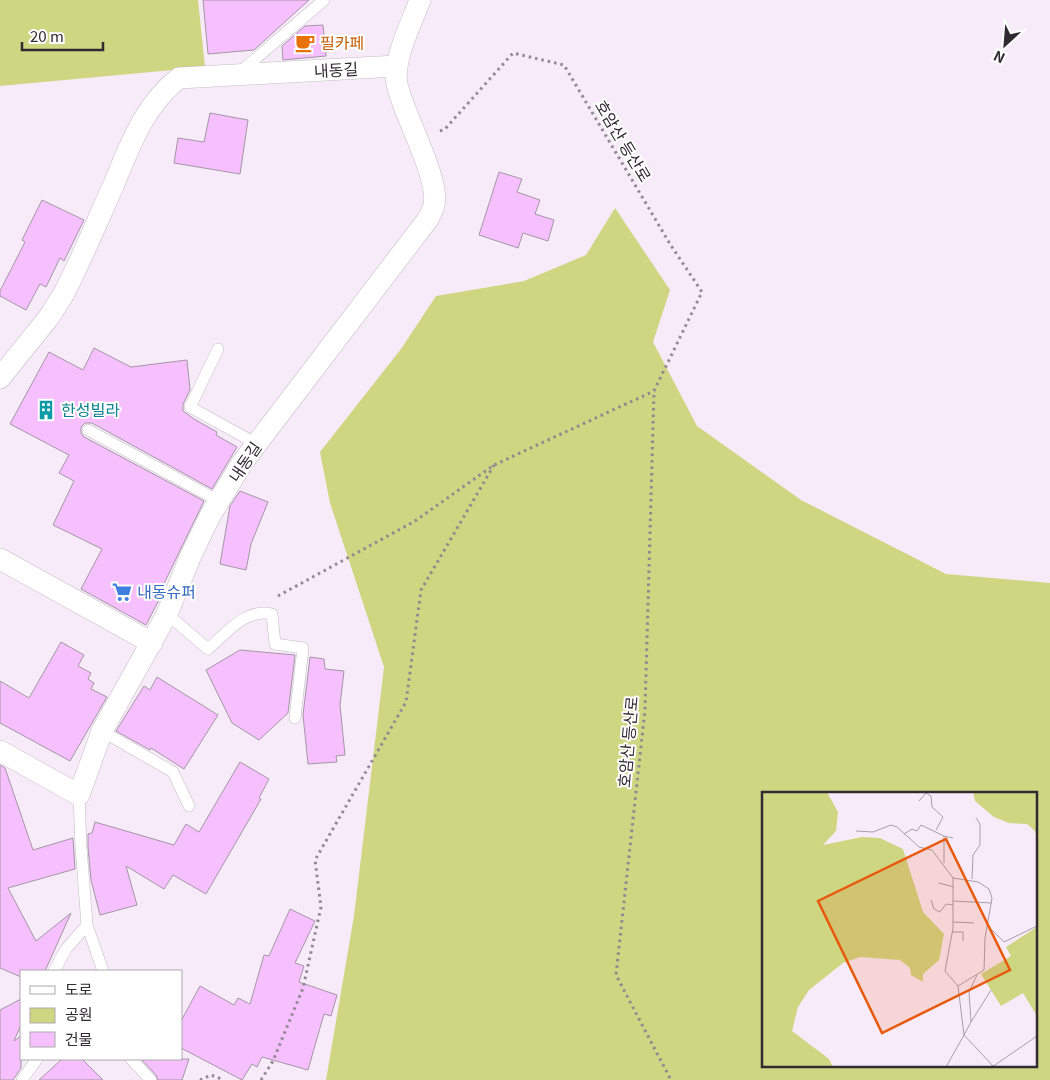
<svg xmlns="http://www.w3.org/2000/svg" width="1050" height="1080" font-family="Georgia,'Noto Sans KR',serif">
	<style>
		.green { fill: #ced682; fill-rule: evenodd }
		.building { fill: #f6bffe; stroke: #a397a4 }
		.lines { fill: none; stroke-linecap: round; stroke-linejoin: round }
		.service-casing { stroke: #c5bac7; stroke-width: 12 }
		.minor-casing { stroke: #c5bac7; stroke-width: 22 }
		.path { stroke: #918892; stroke-width: 3; stroke-dasharray: 2.5 4; stroke-linecap: butt }
		.service { stroke: #fff; stroke-width: 11 }
		.minor { stroke: #fff; stroke-width: 21 }
		.labels { text-anchor: middle; stroke-width: 4; stroke-linejoin: round; paint-order: stroke }
		.food-label { font-size: 16px; fill: #c56008; stroke: #fff; text-anchor: start }
		.street-label { font-size: 16px; fill: #302b30; stroke: #fff }
		.culture-label { font-size: 16px; fill: #0d838f; stroke: #fff; text-anchor: start }
		.shop-label { font-size: 16px; fill: #366cbe; stroke: #fff; text-anchor: start }
		.inset-road { fill: none; stroke: #a79ea9; stroke-width: 1 }
		.view { fill: #e8590c; fill-opacity: 0.15; stroke: #e8590c; stroke-width: 2.5 }
		.inset-edge { fill: none; stroke: #302b30; stroke-width: 2.5 }
	</style>
	<rect width="100%" height="100%" fill="#f7ebf9"/>
	<!-- green -->
	<path class="green" d="M0,0h198l7,67 -205,19z
		M615,208l55,82 -17,52 44,84 104,74 145,74 104,9v497h-724l28,-164 30,-249 -54,-164 -10,-51 81,-103 35,-53 88,-15 62,-26zM764,794h272v272h-272z"/>
	<!-- building -->
	<path class="building" d="M203,0h106l-55,50 -46,4z
		M323,25l3,31 -43,4 -1,-14 23,-20z
		M210,113l38,7 -8,54 -66,-11 4,-25 26,4z
		M499,172l23,7 -5,13 23,8 -5,14 19,6 -6,21 -25,-8 -5,15 -39,-13z
		M42,200l42,20 -20,41 -4,-3 -14,29 -6,-3 -14,26 -26,-14v-5l25,-49 -3,-2z
		M94,348l37,19 56,-7 3,30 -7,14v7l11,8 23,13 -1,3 21,12 -25,42 -120,-66h-7l-4,4v6l3,4 120,64 -46,95 2,2 -14,27 -65,-36 21,-40 -49,-24 21,-44 -15,-8 10,-18 -59,-31 39,-72 34,18z
		M240,491l28,11 -17,42 -5,26 -26,-6 10,-58z
		M61,642l23,13 -6,11 13,7 -3,6 6,4 -3,6 16,8 -37,64 -70,-38v-42l29,17z
		M240,650l55,5 -7,58 -29,27 -27,-17 -26,-53z
		M310,657l14,2 1,10 19,2 -4,34 5,50 -9,1 1,6 -29,2 -5,-49z
		M157,677l61,38 -34,54 -33,-21 -1,2 -34,-19 28,-45 6,4z
		M240,762l29,17 -10,19 2,1 -55,95 -33,-19 -9,14 -38,-23 11,39 -37,10 -9,-35 -3,-33v-13l4,-1 3,-11 79,23 12,-21 13,8z
		M0,765l5,3 28,82 40,-12 2,31 -67,19 28,53 35,-28 -26,58h-24v6l-21,-9z
		M290,909l25,12 -20,42 9,3 -5,16 38,13 -6,21 -7,-2 -16,56 -46,-13 -5,10 -5,-3 -10,16 -61,-32v-27l19,-35 34,19 4,-7 12,6 14,-49 5,1z
		M21,999v26l-7,16 7,-5v32l-8,12h-13v-70z
		M62,1059h20l21,21h-64z
		M141,1059h48l-7,21h-24l-2,-5z"/>
	<g class="lines">
		<defs>
			<path id="service" d="M240,72l84,-72
				M218,349l-28,58 67,37
				M88,430l131,71
				M167,614l41,35c19,-16 37,-41 64,-35l3,30 28,4 -8,70
				M102,731l71,41 16,34
				M79,795l2,52 6,78 16,46
				M54,971l12,-22 21,-24
				M131,1059l20,21
				M22,1080l15,-21"/>
			<path id="minor" d="M0,378l49,-61 14,-22c19,-36 34,-74 51,-111 16,-39 31,-80 65,-106l218,-12
				M0,559l152,84
				M0,751l79,44 23,-64 65,-117 24,-59 20,-41 31,-51 186,-244c2,-4 5,-9 6,-14 6,-27 -31,-91 -37,-121 -5,-23 15,-62 23,-84"/>
		</defs>
		<!-- service casing -->
		<use href="#service" class="service-casing"/>
		<!-- minor casing -->
		<use href="#minor" class="minor-casing"/>
		<!-- path -->
		<path class="path" d="M440,131l5,-2 68,-76 51,12 106,179 32,48 -48,99 -9,319 -29,265 55,105
			M278,596l137,-75 79,-56 160,-74
			M200,1080l11,-5 13,5
			M261,1080l12,-19 30,-73 18,-81 -6,-47 91,-158 15,-112 73,-125"/>
		<!-- service -->
		<use href="#service" class="service"/>
		<!-- minor -->
		<use href="#minor" class="minor"/>
	</g>
	<!-- icons -->
	<defs>
		<symbol id="cafe-bare" viewBox="-9 -9 18 18"><path d="M-5.5-4.5H6V0H3Q3 3.5 0 3.5H-2.5Q-5.5 3.5-5.5 0ZM3-3.2v2h1.7v-2ZM-6 4.5H4V6H-6Z" fill="#e8710a" stroke="#fff" stroke-width="2.5" paint-order="stroke"/></symbol>
		<symbol id="building-bare" viewBox="-9 -9 18 18"><path d="M-4-6H4V6H1V3H-1V6H-4ZM-2.5-4.3h1.7v1.8h-1.7ZM.8-4.3h1.7v1.8H.8ZM-2.5-1h1.7V.8h-1.7ZM.8-1h1.7V.8H.8Z" fill="#0f9aa8" stroke="#fff" stroke-width="2.5" paint-order="stroke"/></symbol>
		<symbol id="supermarket-bare" viewBox="-9 -9 18 18"><path d="M-6-5.5h2.5l.6 2H6L4.5 2H-2.5L-4.4-4H-6ZM-1.5 3.2a1.3 1.3 0 1 0 .1 0ZM3 3.2a1.3 1.3 0 1 0 .1 0Z" fill="#3f7fe0" stroke="#fff" stroke-width="2.5" paint-order="stroke"/></symbol>
	</defs>
	<g fill-rule="evenodd">
		<use href="#cafe-bare" x="291" y="29" width="28" height="28"/>
		<use href="#building-bare" x="32" y="396" width="28" height="28"/>
		<use href="#supermarket-bare" x="108" y="578" width="28" height="28"/>
	</g>
	<g class="labels">
		<!-- food labels -->
		<g class="food-label">
			<text x="320" y="49">필카페</text>
		</g>
		<!-- street labels -->
		<g class="street-label">
			<text transform="translate(336 70) rotate(-3)" y="6">내동길</text>
			<text transform="translate(623 141) rotate(59)" y="6">호암산 등산로</text>
			<text transform="translate(245 462) rotate(-56)" y="6">내동길</text>
			<text transform="translate(628 742) rotate(-85)" y="6">호암산 등산로</text>
		</g>
		<!-- culture labels -->
		<g class="culture-label">
			<text x="61" y="416">한성빌라</text>
		</g>
		<!-- shop labels -->
		<g class="shop-label">
			<text x="137" y="598">내동슈퍼</text>
		</g>
	</g>
	<!-- overview -->
	<g transform="translate(762 792)">
		<rect width="275" height="275" fill="#f7ebf9"/>
		<path d="M0,0h65l11,20 -2,19 -13,14 39,-8 18,1 23,11 20,63 21,22 -5,26 -16,14v8l-12,-7 -1,-7 -10,-8 -40,-3 -17,6 -34,27 -11,17 -6,24 37,28 4,8h-71zM211,0h64v46l-2,-7 -8,-7 -18,-1 -15,-6 -19,-16zM275,135v89l-14,-23 -22,13 -20,-32 30,-18 -5,-9z" fill="#ced682"/>
		<path class="inset-road" d="M157,9l7,-8 5,3 1,11 11,10 -7,13M94,39l17,1 18,-7 6,2 22,20 13,3 21,28M142,42l8,-5 5,2 4,-6 23,11M182,71v-27l9,2M210,87l1,-24 7,-10v-21l-4,-6M177,91l15,4M169,108l3,9 6,3 6,-8 7,1M191,109l39,2M191,130l21,1M225,133l17,17 33,-16M190,140h11v9M215,183l-8,17 2,30 -7,13 29,31M209,230l20,-32M184,275l18,-32 -6,-49 -13,-15 8,-43v-50l25,4 11,7 3,9 -7,40 -1,32 -26,16M230,275l45,-31"/>
		<path class="view" d="M184,47l64,131 -128,63 -64,-132z"/>
		<rect width="275" height="275" class="inset-edge"/>
	</g>
	<!-- legend -->
	<rect x="20" y="970" width="162" height="90" fill="#ffffff" stroke="#acaaac"/>
	<rect x="30" y="986" width="25" height="8" fill="#ffffff" stroke="#acaaac"/>
	<text x="65" y="995" font-size="15" fill="#302b30">도로</text>
	<rect x="30" y="1008" width="25" height="15" fill="#ced682" stroke="#acaaac"/>
	<text x="65" y="1020" font-size="15" fill="#302b30">공원</text>
	<rect x="30" y="1032" width="25" height="15" fill="#f6bffe" stroke="#acaaac"/>
	<text x="65" y="1045" font-size="15" fill="#302b30">건물</text>
	<!-- north arrow -->
	<g transform="translate(1005 45) rotate(206)" stroke="#ffffff" stroke-width="4" paint-order="stroke">
	<path d="M0-4L9 19L0 12L-9 19Z" fill="#302b30"/>
	<text y="-8" font-size="14" font-weight="bold" text-anchor="middle" fill="#302b30">N</text>
	</g>
	<!-- scale -->
	<path d="M22 42v8h81v-8" fill="none" stroke="#302b30" stroke-width="2.5"/>
	<text x="30" y="42" font-size="15" fill="#302b30" stroke="#ffffff" stroke-width="4" paint-order="stroke">20 m</text>
</svg>
